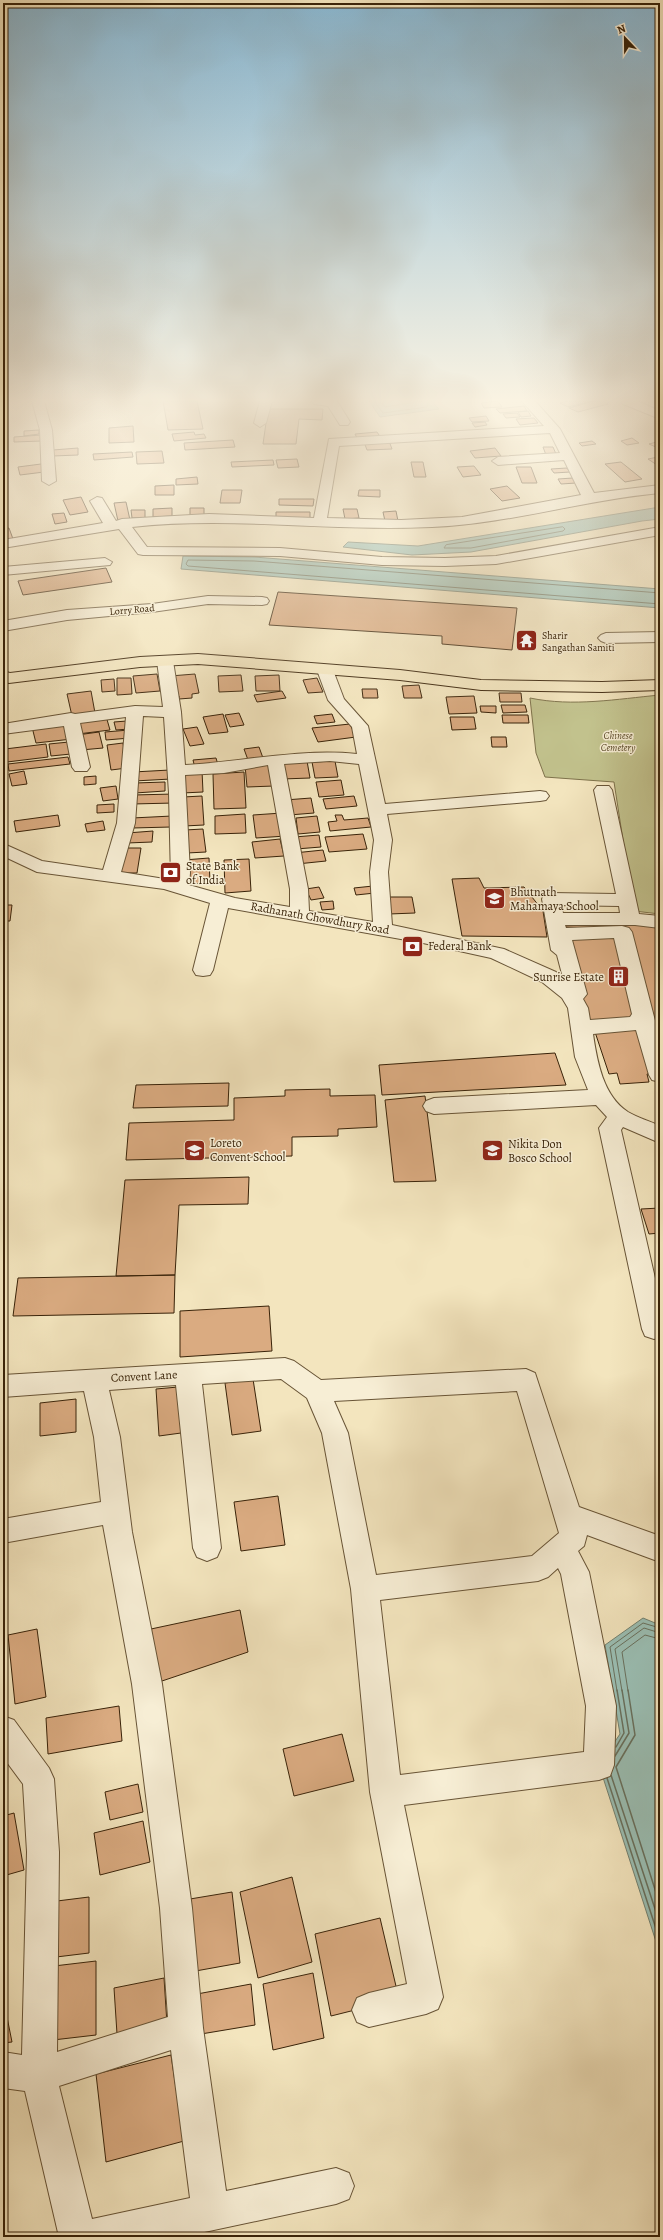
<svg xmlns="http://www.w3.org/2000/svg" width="663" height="2240" font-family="Alegreya,serif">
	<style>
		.green { fill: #c2c28d; stroke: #7e724b }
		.water { fill: #9bbfb4; stroke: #748170 }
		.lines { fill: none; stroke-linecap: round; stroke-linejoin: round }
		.shore-far1 { stroke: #6a715e; stroke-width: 1 }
		.shore { stroke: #6a715e; stroke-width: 1.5 }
		.building { fill: #daab81; stroke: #392309 }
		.minor-casing { stroke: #685436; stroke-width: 2 }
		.major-casing { stroke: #392309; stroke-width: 2 }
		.minor { fill: #f7eed5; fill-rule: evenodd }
		.major { fill: #f3e5be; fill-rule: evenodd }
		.labels { text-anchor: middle; stroke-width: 3; stroke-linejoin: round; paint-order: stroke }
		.far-street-label { font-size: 10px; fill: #392309; stroke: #f7eed5 }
		.far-poi-label { font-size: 10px; fill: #392309; stroke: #f7eed5; text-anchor: start }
		.far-park-label { font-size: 10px; font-style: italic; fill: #5b4b2a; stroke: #f7eed5 }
		.poi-label { font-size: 12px; fill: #392309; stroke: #f7eed5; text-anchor: start }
		.street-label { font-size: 12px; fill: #392309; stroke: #f7eed5 }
	</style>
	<rect width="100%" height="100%" fill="#f3e5be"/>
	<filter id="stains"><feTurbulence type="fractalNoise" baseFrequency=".005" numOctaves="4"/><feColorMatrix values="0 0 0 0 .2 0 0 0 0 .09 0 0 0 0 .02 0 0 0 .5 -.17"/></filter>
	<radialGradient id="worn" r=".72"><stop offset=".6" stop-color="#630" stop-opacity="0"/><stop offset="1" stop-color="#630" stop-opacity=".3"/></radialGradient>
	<!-- green -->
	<path class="green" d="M660,695v219l-26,-3 -20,-129 -69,-5 -9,-24 -6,-55c43,9 87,1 130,-3z"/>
	<!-- water -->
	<path class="water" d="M369,401h62l8,8 -59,8z
		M660,507v12l-18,2 -171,31 -59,3 -69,-8 5,-5 70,4z
		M183,556l71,1 406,32v19l-479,-39z
		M643,1618l17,7v329l-61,-189 21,-31 -15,-89z"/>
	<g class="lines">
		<!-- shore-far1 -->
		<path class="shore-far1" d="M374,401l9,12 44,-6 1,-6
			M380,401l5,6 38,-6
			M563,527l2,2 -2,2 -92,17h-27l2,-3z
			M660,593l-406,-32 -66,-1 -2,4 2,2 472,38
			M617,1691l-7,-44 33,-24 17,5
			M622,1691l-7,-42 29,-21 16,5
			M628,1691l-6,-39 23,-17 15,4"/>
		<!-- shore -->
		<path class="shore" d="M628,1690l7,45 -19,32 44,138
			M616,1747l8,-14 -7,-43
			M615,1756l14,-23 -7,-43
			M611,1775l49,149
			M607,1778l53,163"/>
	</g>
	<!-- building -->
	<path class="building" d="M163,401h34l6,28 -35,1z
		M498,401l4,6 -18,1 -3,-5z
		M568,401h24l-24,6 -8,-4z
		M594,401h9l5,3 -30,8 -9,-4z
		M524,406l3,5 -27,2 -4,-4z
		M268,409h55l-1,11 -23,-1 -3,25h-33z
		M528,411l3,5 -10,1 -3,-5z
		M517,413l3,4 -14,1 -3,-4z
		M486,416l3,5 -17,1 -3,-4z
		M534,418l4,5 -18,2 -4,-6z
		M485,422l2,3 -12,2 -3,-4z
		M133,426l1,16 -25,1v-15z
		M39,430v4l-15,2v-5z
		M194,432l1,3 9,-1 2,4 -32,3 -2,-7z
		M377,432l4,6 -23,2 -3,-6z
		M41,435l1,6 -28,1v-5z
		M632,438l7,5 -12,2 -6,-4z
		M233,440l2,7 -50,3 -1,-7z
		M389,441l3,8 -25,1 -3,-8z
		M592,441l4,3 -14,2 -3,-3z
		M660,441v7h-2l-9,-4z
		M543,447h10l3,7 -10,1z
		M78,448v7l-25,1v-6z
		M495,448l6,8 -26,2 -5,-7z
		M162,451l2,12 -27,1 -1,-12z
		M132,452l1,5 -39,3 -1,-6z
		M658,457l2,1v9l-12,-8z
		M297,459l2,8 -21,1 -2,-8z
		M273,460l1,5 -42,2 -1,-5z
		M411,462h12l3,15h-12z
		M621,462l21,17 -17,3 -20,-18z
		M41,464l3,8 -24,3 -2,-8z
		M474,466l7,9 -18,2 -6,-10z
		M516,467h15l6,16h-15z
		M567,468l3,4 -16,1 -3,-4z
		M197,477l1,7 -22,1v-6z
		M573,478l3,5 -15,1 -3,-5z
		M174,485v10h-19v-9z
		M507,486l13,12 -18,3 -12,-12z
		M222,490h20l-2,13h-20z
		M359,490h21v7l-22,-1z
		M81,497l7,15 -18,3 -7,-15z
		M279,499h35l-1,7 -34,-1z
		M126,502l4,18 -12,1 -4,-18z
		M172,508v8l-19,1v-8z
		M190,508h14v9h-14z
		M343,509h14l2,9 -14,1z
		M131,510h14v8h-13z
		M396,511l2,10h-13l-2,-9z
		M276,512h34v6l-34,1z
		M64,513l3,9 -12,2 -3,-10z
		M9,528l4,11 -10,2v-12z
		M106,568l6,14 -89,13 -5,-14z
		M278,592l239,16 -5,42 -70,-6v-8l-173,-11z
		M157,674l3,17 -24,2 -3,-17z
		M195,674l4,19 -7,1v4l-13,1v-3h-5l-4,-20z
		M241,675l2,16 -24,1 -1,-16z
		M279,675l1,16h-24l-1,-15z
		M117,678h14l1,16 -15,1z
		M317,678l6,14 -15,1 -5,-13z
		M114,679l1,12 -13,1 -1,-12z
		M419,685l3,13h-18l-2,-12z
		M362,689h15l1,9h-15z
		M91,691l4,22 -23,3 -5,-22z
		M282,691l4,7 -29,4 -3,-7z
		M499,693h22l1,9h-22z
		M474,696l3,17 -28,1 -3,-17z
		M501,705h24l2,7 -24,1z
		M480,706h16v7l-15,-1z
		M239,713l5,12 -14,2 -5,-12z
		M223,714l5,18 -19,2 -6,-17z
		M332,714l3,8 -18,2 -3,-8z
		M502,715h26l1,8h-26z
		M106,716l4,14 -32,4 -3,-15z
		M450,717h24l2,12 -24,1z
		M127,721l2,8 -13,1 -2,-8z
		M69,723l3,16 -36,4 -4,-16z
		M350,724l6,13 -38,5 -6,-14z
		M197,727l7,17 -14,2 -7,-17z
		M129,730l1,8 -24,2 -1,-8z
		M99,732l4,16 -22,2 -4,-15z
		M491,737h15l1,10h-15z
		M69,742l2,12 -20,2 -2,-12z
		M123,743l4,25 -16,2 -4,-25z
		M46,744l2,13 -41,5 -2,-13z
		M259,747l4,11 -15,2 -4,-11z
		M68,757l2,7 -61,7 -1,-7z
		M216,758l2,7 -23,3 -2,-8z
		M307,761l3,17 -28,1 -3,-16z
		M335,761l3,16 -23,1 -3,-16z
		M271,764l3,22 -27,1 -2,-22z
		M170,770l1,9 -37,2 -1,-9z
		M24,771l3,13 -15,2 -3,-12z
		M202,771l1,21 -21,1 -1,-21z
		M244,772l2,36 -32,1 -1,-35z
		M96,776v8l-12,1v-8z
		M341,780l3,15 -25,2 -3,-15z
		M165,782v9l-30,2v-10z
		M116,786l2,13 -15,2 -3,-13z
		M174,794v9l-42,1 1,-9z
		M202,796l2,29 -20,1 -1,-29z
		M354,796l3,10 -31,3 -3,-10z
		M311,798l3,15 -25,2 -4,-15z
		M114,804v8l-17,1v-8z
		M282,813l4,23 -30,2 -3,-23z
		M245,814l1,19 -31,1v-18z
		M58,815l2,11 -44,6 -2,-11z
		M335,815h7l2,5 24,-2 3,9 -41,4 -2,-9 9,-1z
		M172,816l-1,11 -39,1v-10z
		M317,816l3,16 -22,2 -2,-16z
		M103,821l2,9 -18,2 -2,-8z
		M203,829l3,23 -19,1 -2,-23z
		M153,831l-1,11 -25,1v-10z
		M363,834l4,15 -38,3 -4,-15z
		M319,835l2,12 -25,2 -2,-12z
		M280,839l4,17 -29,2 -3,-16z
		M122,848h19l-4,25h-19z
		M323,850l3,11 -29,3 -3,-11z
		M209,858l1,25 -25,1 -1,-24z
		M249,859l2,32 -26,2 -1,-33z
		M479,878l5,10 40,-1 19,24 4,26 -85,-1 -10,-57z
		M373,886l2,7 -19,2 -2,-7z
		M319,887l5,11 -13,2 -5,-11z
		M387,897h25l3,16 -26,1z
		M333,901l1,8 -12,1 -2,-8z
		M3,905h9l-2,16h-7z
		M638,923l22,2v166l-18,-63 -52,3 -25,-105z
		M637,1029l16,44 -6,1 2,8 -29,2 -3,-11 -8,1 -14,-42z
		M555,1053l11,32 -184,10 -3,-30z
		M229,1083l-1,23 -95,2 3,-23z
		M330,1089v7l45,-1 2,32 -39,2v7l-46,1v19l-166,4 3,-37 105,-3v-22l51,-2v-6z
		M425,1096l11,85 -42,1 -9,-82z
		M249,1177l-1,27 -69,1 -4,70 -59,1 9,-96z
		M660,1208v25l-11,1 -8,-25z
		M175,1275l-1,38 -161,3 5,-38z
		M269,1306l3,45 -92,6v-46z
		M253,1379l8,52 -29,4 -7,-52z
		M178,1387l3,46 -22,3 -3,-47z
		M76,1399v33l-36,4v-33z
		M278,1496l7,49 -44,6 -7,-49z
		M240,1610l8,42 -89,30 -8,-53z
		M37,1629l9,68 -31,7 -7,-69z
		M119,1706l3,35 -74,13 -2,-36z
		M342,1734l12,47 -60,15 -11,-47z
		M138,1784l5,28 -33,8 -5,-28z
		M14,1813l10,57 -21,6v-60z
		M143,1821l7,41 -50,13 -6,-42z
		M292,1877l20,85 -54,16 -18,-86z
		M232,1892l8,71 -50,9 -6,-72z
		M89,1897v56l-41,5 1,-56z
		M380,1918l19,81 -68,17 -16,-82z
		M96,1961v74l-43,5 1,-74z
		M313,1973l11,65 -51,12 -10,-66z
		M164,1978l3,46 -50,10 -3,-46z
		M251,1984l4,41 -54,9 -4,-40z
		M3,1997l9,45 -9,1z
		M171,2055l13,86 -78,21 -10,-88z"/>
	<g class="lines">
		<defs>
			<path id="minor" d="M32,401h12l8,29 4,51 -7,4 -7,-4 -2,-51z
				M260,401h12l-6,22 -6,4 -6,-4z
				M312,401h25l13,21 -2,3h-8l-12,-19 -14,-2z
				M522,401h13l25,28 34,64 66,-8v8c-77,7 -151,31 -228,34 -100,5 -200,-11 -300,0l15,20 133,1 102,9 63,1 51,-2 164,-29v8l-164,29 -51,2 -63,-1 -102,-9 -137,-1 -5,-1 -19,-25 -116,19v-8l100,-17 -13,-22 7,-4 5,1 14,23 6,-2 87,-5 105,4 15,-79 215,-13zM550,433l10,20 -62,4 -6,4 6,4 66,-5 17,35 -119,22 -61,3 -74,-2 12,-72z
				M621,401h16l23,10v8l-37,-15z
				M105,558l7,4 -2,3 -107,10v-8z
				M208,596l54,1 5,1 2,3 -2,3 -5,1 -54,-1 -56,8 -85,8 -64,11v-10l64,-11 85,-6z
				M660,632v10l-54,1 -5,-2 -3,-3 3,-3 5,-2z
				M165,656l6,2 2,3 8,51 4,53c58,-3 114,-17 172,-11l-5,-27 -24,-27 -11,-30 2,-3h12l2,3 11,29 24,27 17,78 155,-13 6,1 3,4 -3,4 -6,1 -153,13 5,26 -4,32 4,53 112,24 52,23 7,6 -6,-23 -6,-5 -9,-51 2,-4 7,-2 65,1 -22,-104 3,-4h12l3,4 27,124 21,2v12l-25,-3h-70l1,3 56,-2 7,2 3,4 28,108v42l-8,-2 -3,-5 -13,-45 -43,4c4,27 10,62 35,78 10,6 22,9 32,14v17l-37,-16 -2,3 39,170v37l-6,2 -9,-3 -3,-7 -43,-201 8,-11 -11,-12 -162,9 -8,-3 -3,-5 3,-5 8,-3 154,-8 -13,-33 -7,-49 -6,-10 -20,-16 -51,-24 -68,-15 -195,-35 -15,62 -3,5 -7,1 -7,-1 -3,-5 17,-67 -46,-14 -127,-17 -34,-16 1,-12 38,17 61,9 14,-47 9,-106 -46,6 10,44 -3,4h-12l-3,-4 -8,-41 -61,8v-10l68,-11 4,1 60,-8 28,1 -6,-46 2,-3zM143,716l21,1 5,76 2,87 -50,-8 14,-49zM330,761l29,3 15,76 -4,32 3,50 -64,-11 -1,-22 -24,-125zM268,765l22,124v18l-55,-9 -46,-13 1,-12 -5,-98 39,-2zM561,905l58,1 1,7h-57zM614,938l18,76 -2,3 -40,3 -2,-12 -5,-9 4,-5 -15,-54z
				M285,1358l9,3 27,19 205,-11 9,4 44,134 81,29v26l-73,-27 -3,11 -6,5 11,21 27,134 -2,59 -4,11 -11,4 -195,25 39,192 -5,12 -12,5 -57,13 -12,-5 -5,-12 5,-12 12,-5 38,-9 -37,-192 -19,-203 -29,-156 -15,-35 -26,-19 -79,5 19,164 -4,9 -10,4 -10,-4 -4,-9 -17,-163 -67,5 11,47 12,95 30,152 30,224 11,120 23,163 110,-23 13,5 5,13 -5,13 -13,5 -155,33h-122l-34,-146 -22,-3v-36l19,3 5,-203 -4,-68 -20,-27v-41l11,4 35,48 5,11 5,73 -2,200 111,-35 -8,-109 -28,-224 -29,-159 -100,18v-24l98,-17 -7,-65 -10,-46 -81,6v-22zM517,1391l42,142 -27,23 -156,19 -28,-142 -14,-32zM558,1568l3,6 25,132 -2,46 -184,23 -20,-175 158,-19 10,-4zM171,2050l19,148 -98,21 -33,-133z"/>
			<path id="major" d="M198,654l202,16 81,10 121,2 58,-2v10l-58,2 -121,-2 -81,-10 -202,-16 -58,3 -131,16 -6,-2v-10l7,2 130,-16z"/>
		</defs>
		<!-- minor casing -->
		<use href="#minor" class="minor-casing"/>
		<!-- major casing -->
		<use href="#major" class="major-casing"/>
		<!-- minor -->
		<use href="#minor" class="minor"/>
		<!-- major -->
		<use href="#major" class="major"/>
	</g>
	<!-- sky -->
	<linearGradient id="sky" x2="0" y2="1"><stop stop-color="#89b8d3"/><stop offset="0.56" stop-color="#faf3e2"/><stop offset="1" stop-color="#faf3e2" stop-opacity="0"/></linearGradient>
	<rect width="663" height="715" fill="url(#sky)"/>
	<!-- icons -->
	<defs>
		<symbol id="temple-square" viewBox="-11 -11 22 22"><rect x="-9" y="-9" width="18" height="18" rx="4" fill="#8f2418" stroke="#f7eed5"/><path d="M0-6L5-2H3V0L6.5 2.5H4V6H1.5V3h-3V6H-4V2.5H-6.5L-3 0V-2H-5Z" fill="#fff"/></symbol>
		<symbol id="bank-square" viewBox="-11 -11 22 22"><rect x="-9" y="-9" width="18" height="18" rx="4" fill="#8f2418" stroke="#f7eed5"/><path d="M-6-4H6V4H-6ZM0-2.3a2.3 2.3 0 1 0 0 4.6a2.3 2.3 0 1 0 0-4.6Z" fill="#fff"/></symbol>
		<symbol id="school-square" viewBox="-11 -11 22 22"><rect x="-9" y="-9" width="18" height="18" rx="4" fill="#8f2418" stroke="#f7eed5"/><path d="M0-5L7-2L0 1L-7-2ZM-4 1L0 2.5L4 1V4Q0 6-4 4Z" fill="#fff"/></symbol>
		<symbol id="building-square" viewBox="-11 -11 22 22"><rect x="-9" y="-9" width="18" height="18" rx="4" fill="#8f2418" stroke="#f7eed5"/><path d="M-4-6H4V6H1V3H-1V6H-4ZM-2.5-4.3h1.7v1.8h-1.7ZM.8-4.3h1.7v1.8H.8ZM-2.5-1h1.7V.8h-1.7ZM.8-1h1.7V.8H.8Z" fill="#fff"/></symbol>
	</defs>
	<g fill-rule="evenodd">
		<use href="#temple-square" x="514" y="628" width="25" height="25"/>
		<use href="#bank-square" x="158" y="860" width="25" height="25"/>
		<use href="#school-square" x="482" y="886" width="25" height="25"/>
		<use href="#bank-square" x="400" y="934" width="25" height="25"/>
		<use href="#building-square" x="606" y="964" width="25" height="25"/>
		<use href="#school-square" x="182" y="1138" width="25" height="25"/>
		<use href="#school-square" x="480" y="1138" width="25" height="25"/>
	</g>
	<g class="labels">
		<!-- far-street labels -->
		<g class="far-street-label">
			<text transform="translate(132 609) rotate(-5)" y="4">Lorry Road</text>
		</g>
		<!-- far-poi labels -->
		<g class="far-poi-label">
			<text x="542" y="639">Sharir<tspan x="542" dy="12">Sangathan Samiti</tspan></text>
		</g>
		<!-- far-park labels -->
		<g class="far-park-label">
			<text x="618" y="739">Chinese<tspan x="618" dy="12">Cemetery</tspan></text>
		</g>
		<!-- poi labels -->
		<g class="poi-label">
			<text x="186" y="870">State Bank<tspan x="186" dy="14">of India</tspan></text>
			<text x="510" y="896">Bhutnath<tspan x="510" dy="14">Mahamaya School</tspan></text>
			<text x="428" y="950">Federal Bank</text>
			<text x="604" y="981" text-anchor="end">Sunrise Estate</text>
			<text x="210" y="1147">Loreto<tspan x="210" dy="14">Convent School</tspan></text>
			<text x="508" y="1148">Nikita Don<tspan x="508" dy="14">Bosco School</tspan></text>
		</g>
		<!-- street labels -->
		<g class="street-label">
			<text transform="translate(320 918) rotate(10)" y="4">Radhanath Chowdhury Road</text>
			<text transform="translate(144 1376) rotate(-3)" y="4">Convent Lane</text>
		</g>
	</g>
	<!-- margin -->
	<rect width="663" height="2240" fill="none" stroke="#f3e5be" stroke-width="16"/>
	<rect x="4" y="4" width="655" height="2232" fill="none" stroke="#392309" stroke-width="2"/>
	<rect x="8" y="8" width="647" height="2224" fill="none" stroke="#392309"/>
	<!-- north arrow -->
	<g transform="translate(625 38) rotate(338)" stroke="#f7eed5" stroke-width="3" paint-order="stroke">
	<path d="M0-3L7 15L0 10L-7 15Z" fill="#392309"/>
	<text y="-6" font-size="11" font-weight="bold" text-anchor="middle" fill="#392309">N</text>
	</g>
	<rect width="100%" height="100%" filter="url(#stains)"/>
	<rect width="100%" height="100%" fill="url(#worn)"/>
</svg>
